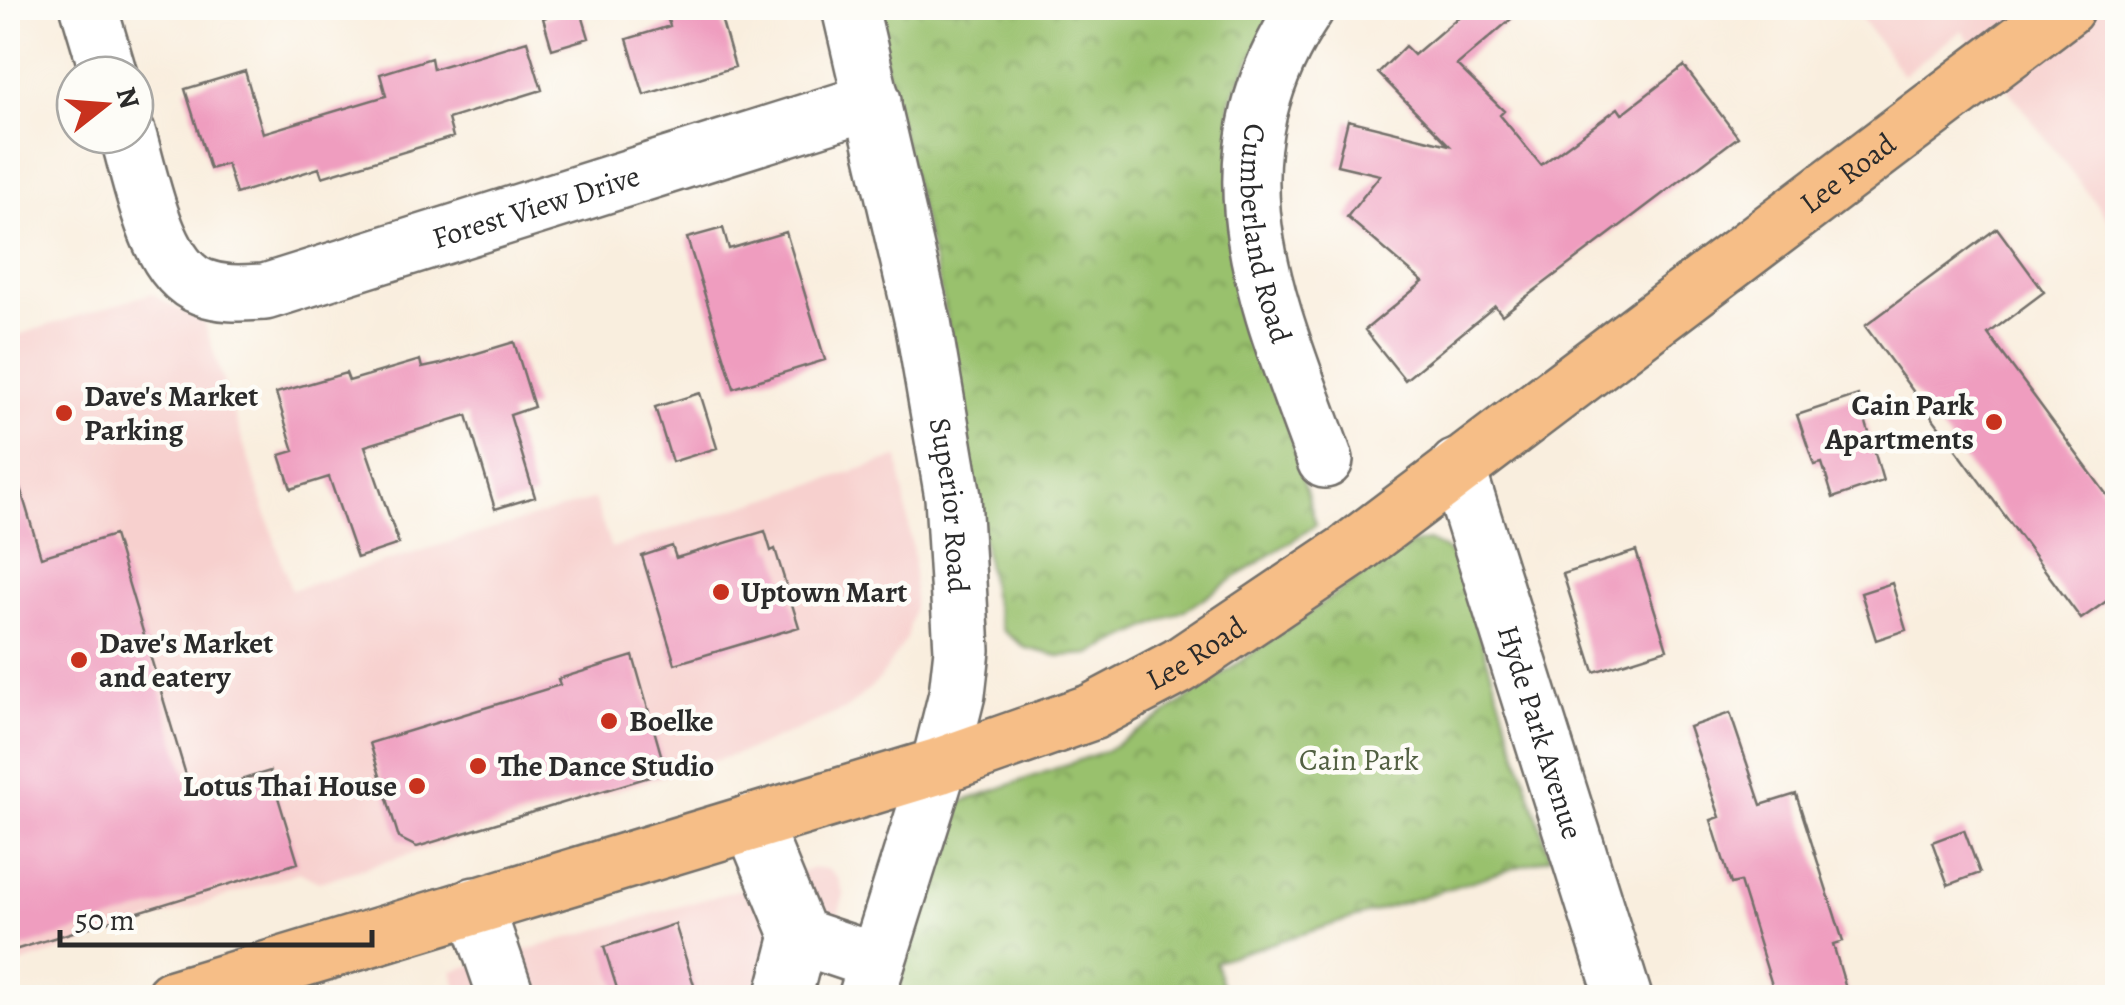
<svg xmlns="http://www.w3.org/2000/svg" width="2125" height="1005" font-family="Alegreya,serif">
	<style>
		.built { fill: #f7d0ce }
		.park { fill: url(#park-crowns); stroke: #62764c; stroke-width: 2.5 }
		.building { fill: #ef9dbf }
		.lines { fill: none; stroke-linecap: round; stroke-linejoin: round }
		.minor-casing { stroke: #736f6a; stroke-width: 60 }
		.major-casing { stroke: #736f6a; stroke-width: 60 }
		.minor { stroke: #fff; stroke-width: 55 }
		.major { stroke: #f6be87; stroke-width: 55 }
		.poi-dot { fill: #c8321e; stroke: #fdfcf7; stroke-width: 4 }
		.labels { text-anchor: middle; stroke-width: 9; stroke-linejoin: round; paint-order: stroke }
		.street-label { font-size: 30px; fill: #2b2b2b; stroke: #fdfcf7 }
		.poi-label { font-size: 30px; font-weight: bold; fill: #2b2b2b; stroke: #fdfcf7; text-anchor: start }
		.park-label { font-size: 30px; fill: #526042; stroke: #fdfcf7 }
	</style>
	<defs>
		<pattern id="park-crowns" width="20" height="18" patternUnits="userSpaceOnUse" patternTransform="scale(2.5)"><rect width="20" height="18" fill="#99c16d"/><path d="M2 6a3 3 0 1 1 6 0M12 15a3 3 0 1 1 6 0" fill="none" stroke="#7d9d5a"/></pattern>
	</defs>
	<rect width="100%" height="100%" fill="#fdfcf7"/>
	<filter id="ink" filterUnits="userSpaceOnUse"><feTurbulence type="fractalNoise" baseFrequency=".01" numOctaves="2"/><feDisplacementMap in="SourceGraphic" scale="20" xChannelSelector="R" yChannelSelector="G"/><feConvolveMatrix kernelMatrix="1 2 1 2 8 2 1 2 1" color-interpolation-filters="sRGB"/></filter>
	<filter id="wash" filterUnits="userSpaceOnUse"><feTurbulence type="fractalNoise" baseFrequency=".0048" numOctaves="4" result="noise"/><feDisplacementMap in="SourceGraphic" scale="40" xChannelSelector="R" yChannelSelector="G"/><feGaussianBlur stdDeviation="2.25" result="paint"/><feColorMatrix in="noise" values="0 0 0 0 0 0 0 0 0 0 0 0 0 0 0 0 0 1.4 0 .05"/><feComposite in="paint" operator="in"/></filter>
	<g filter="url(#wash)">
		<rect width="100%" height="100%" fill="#f9eede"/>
		<!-- built -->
		<path class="built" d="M1854,8h263v223l-155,-201 -59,45z
			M152,293l19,13 32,13 88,271 303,-91 17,49 287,-91 16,102v47l-7,32 -29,43 -32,28 -97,41 -430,132 -20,-10 -291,96v-630z
			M815,868l12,1 11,9 6,17 -30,102h-354l-8,-26z"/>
		<!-- park -->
		<path class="park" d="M871,8h406l-47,93 5,142 81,282 -129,84 -97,45 -31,2 -33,-8 -24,-18 -10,-36 -47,-285z
			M1428,541l17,8 11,12 94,296 -335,104 11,36 -331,1 52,-182 14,-14 144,-51 55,-33 244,-172z"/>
		<g id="blocks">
			<!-- building -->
			<path class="building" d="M580,8l9,30 -37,11 -9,-31z
				M664,8h54l17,59 -91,28 -17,-56 43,-13z
				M1469,8h55l-67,57 47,46 -4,4 41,50 77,-57 4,6 62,-48 54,71 -236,178 -7,-9 -90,74 -40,-50 58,-48 -76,-65 33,-42 -43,-10 11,-45 101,25 -71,-72 27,-27 9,9z
				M527,41l15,49 -94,29 5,18 -131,40 -3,-9 -83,26 -9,-30 -17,5 -25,-80 60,-18 18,62 123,-37 -6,-22 51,-16 2,11z
				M723,228l6,21 57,-17 39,128 -91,28 -47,-150z
				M1997,228l47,64 -56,42 130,176v83l-37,26 -216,-293z
				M514,342l20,65 -24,8 25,82 -40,12 -28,-94 -102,31 34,98 -42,14 -28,-81 -38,12 -11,-34 14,-4 -18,-58 70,-20 3,8 71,-21 2,8 19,-4z
				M700,393l17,55 -45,14 -17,-55z
				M1858,395l25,86 -50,17 -11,-35 -8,2 -17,-50z
				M16,474l25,83 73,-22 78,260 78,-24 28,92 -290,89v-476z
				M765,531l6,20 4,-2 24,78 -124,37 -33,-108 30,-10 4,12z
				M1636,551l31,98 -73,23 -31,-98z
				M1892,583l14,47 -30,10 -15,-47z
				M633,656l33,116 -249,75 -18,-9 -29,-95 190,-58 -2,-6z
				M1730,713l31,92 35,-11 47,147 -10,3 16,54h-73l-36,-116 -9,2 -20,-64 9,-3 -31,-90z
				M1964,830l16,43 -32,12 -16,-43z
				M675,924l23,74h-78l-16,-51z"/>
		</g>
	</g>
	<g filter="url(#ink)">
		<use href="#blocks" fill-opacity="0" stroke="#736f6a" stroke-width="2.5"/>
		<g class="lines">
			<defs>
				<g id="minor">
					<path d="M89,8l20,67"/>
					<path id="s1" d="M850,8l73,314 30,175 9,153 -5,44 -18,72 -73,232"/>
					<path id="s2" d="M1306,8c-105,156 -38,294 19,452"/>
					<path id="s3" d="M128,135c13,43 28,135 74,152 21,8 41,6 63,5l608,-191"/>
					<path id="s4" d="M1457,467l167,531"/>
					<path d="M752,822l47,114 78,26"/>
					<path d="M475,905l32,93"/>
					<path d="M783,998l16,-62"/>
				</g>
				<g id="major">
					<path id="s5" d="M173,998l766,-232 153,-54 87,-46 169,-114 718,-544"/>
				</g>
			</defs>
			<!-- minor casing -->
			<use href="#minor" class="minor-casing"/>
			<!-- major casing -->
			<use href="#major" class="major-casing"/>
			<!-- minor -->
			<use href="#minor" class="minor"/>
			<!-- major -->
			<use href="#major" class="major"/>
		</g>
	</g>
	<!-- markers -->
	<g class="poi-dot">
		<circle cx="64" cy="413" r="10"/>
		<circle cx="1994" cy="422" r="10"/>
		<circle cx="721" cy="592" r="10"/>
		<circle cx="79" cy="660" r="10"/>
		<circle cx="609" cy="721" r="10"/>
		<circle cx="478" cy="766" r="10"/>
		<circle cx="417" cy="786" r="10"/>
	</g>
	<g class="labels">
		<!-- street labels -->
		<g class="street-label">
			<text dy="10" stroke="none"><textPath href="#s5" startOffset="1892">Lee Road</textPath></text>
			<text dy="10" stroke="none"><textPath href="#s3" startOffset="522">Forest View Drive</textPath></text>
			<text dy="10" stroke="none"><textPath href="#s2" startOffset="238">Cumberland Road</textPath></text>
			<text dy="10" stroke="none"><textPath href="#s1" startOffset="508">Superior Road</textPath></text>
			<text dy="10" stroke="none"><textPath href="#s5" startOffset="1082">Lee Road</textPath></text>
			<text dy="10" stroke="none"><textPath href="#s4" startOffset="278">Hyde Park Avenue</textPath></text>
		</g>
		<!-- poi labels -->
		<g class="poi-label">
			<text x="84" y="406">Dave's Market<tspan x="84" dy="34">Parking</tspan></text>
			<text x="1974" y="415" text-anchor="end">Cain Park<tspan x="1974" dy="34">Apartments</tspan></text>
			<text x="741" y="602">Uptown Mart</text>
			<text x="99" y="653">Dave's Market<tspan x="99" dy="34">and eatery</tspan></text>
			<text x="629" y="731">Boelke</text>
			<text x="498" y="776">The Dance Studio</text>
			<text x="397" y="796" text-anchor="end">Lotus Thai House</text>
		</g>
		<!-- park labels -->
		<g class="park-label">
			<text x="1359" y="770">Cain Park</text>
		</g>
	</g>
	<!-- margin -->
	<rect width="2125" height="1005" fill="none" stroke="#fdfcf7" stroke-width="40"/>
	<!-- north arrow -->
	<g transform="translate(105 105) rotate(73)"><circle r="48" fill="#fdfcf7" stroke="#a9a8a5" stroke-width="2.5"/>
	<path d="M0-8L18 38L0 25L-18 38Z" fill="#c8321e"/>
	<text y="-15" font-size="28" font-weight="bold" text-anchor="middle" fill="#2b2b2b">N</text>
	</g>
	<!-- scale -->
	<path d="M60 930v15h312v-15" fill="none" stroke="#2b2b2b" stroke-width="5"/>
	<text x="75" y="930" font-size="30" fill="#2b2b2b" stroke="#fdfcf7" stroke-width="8" paint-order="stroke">50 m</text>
</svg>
